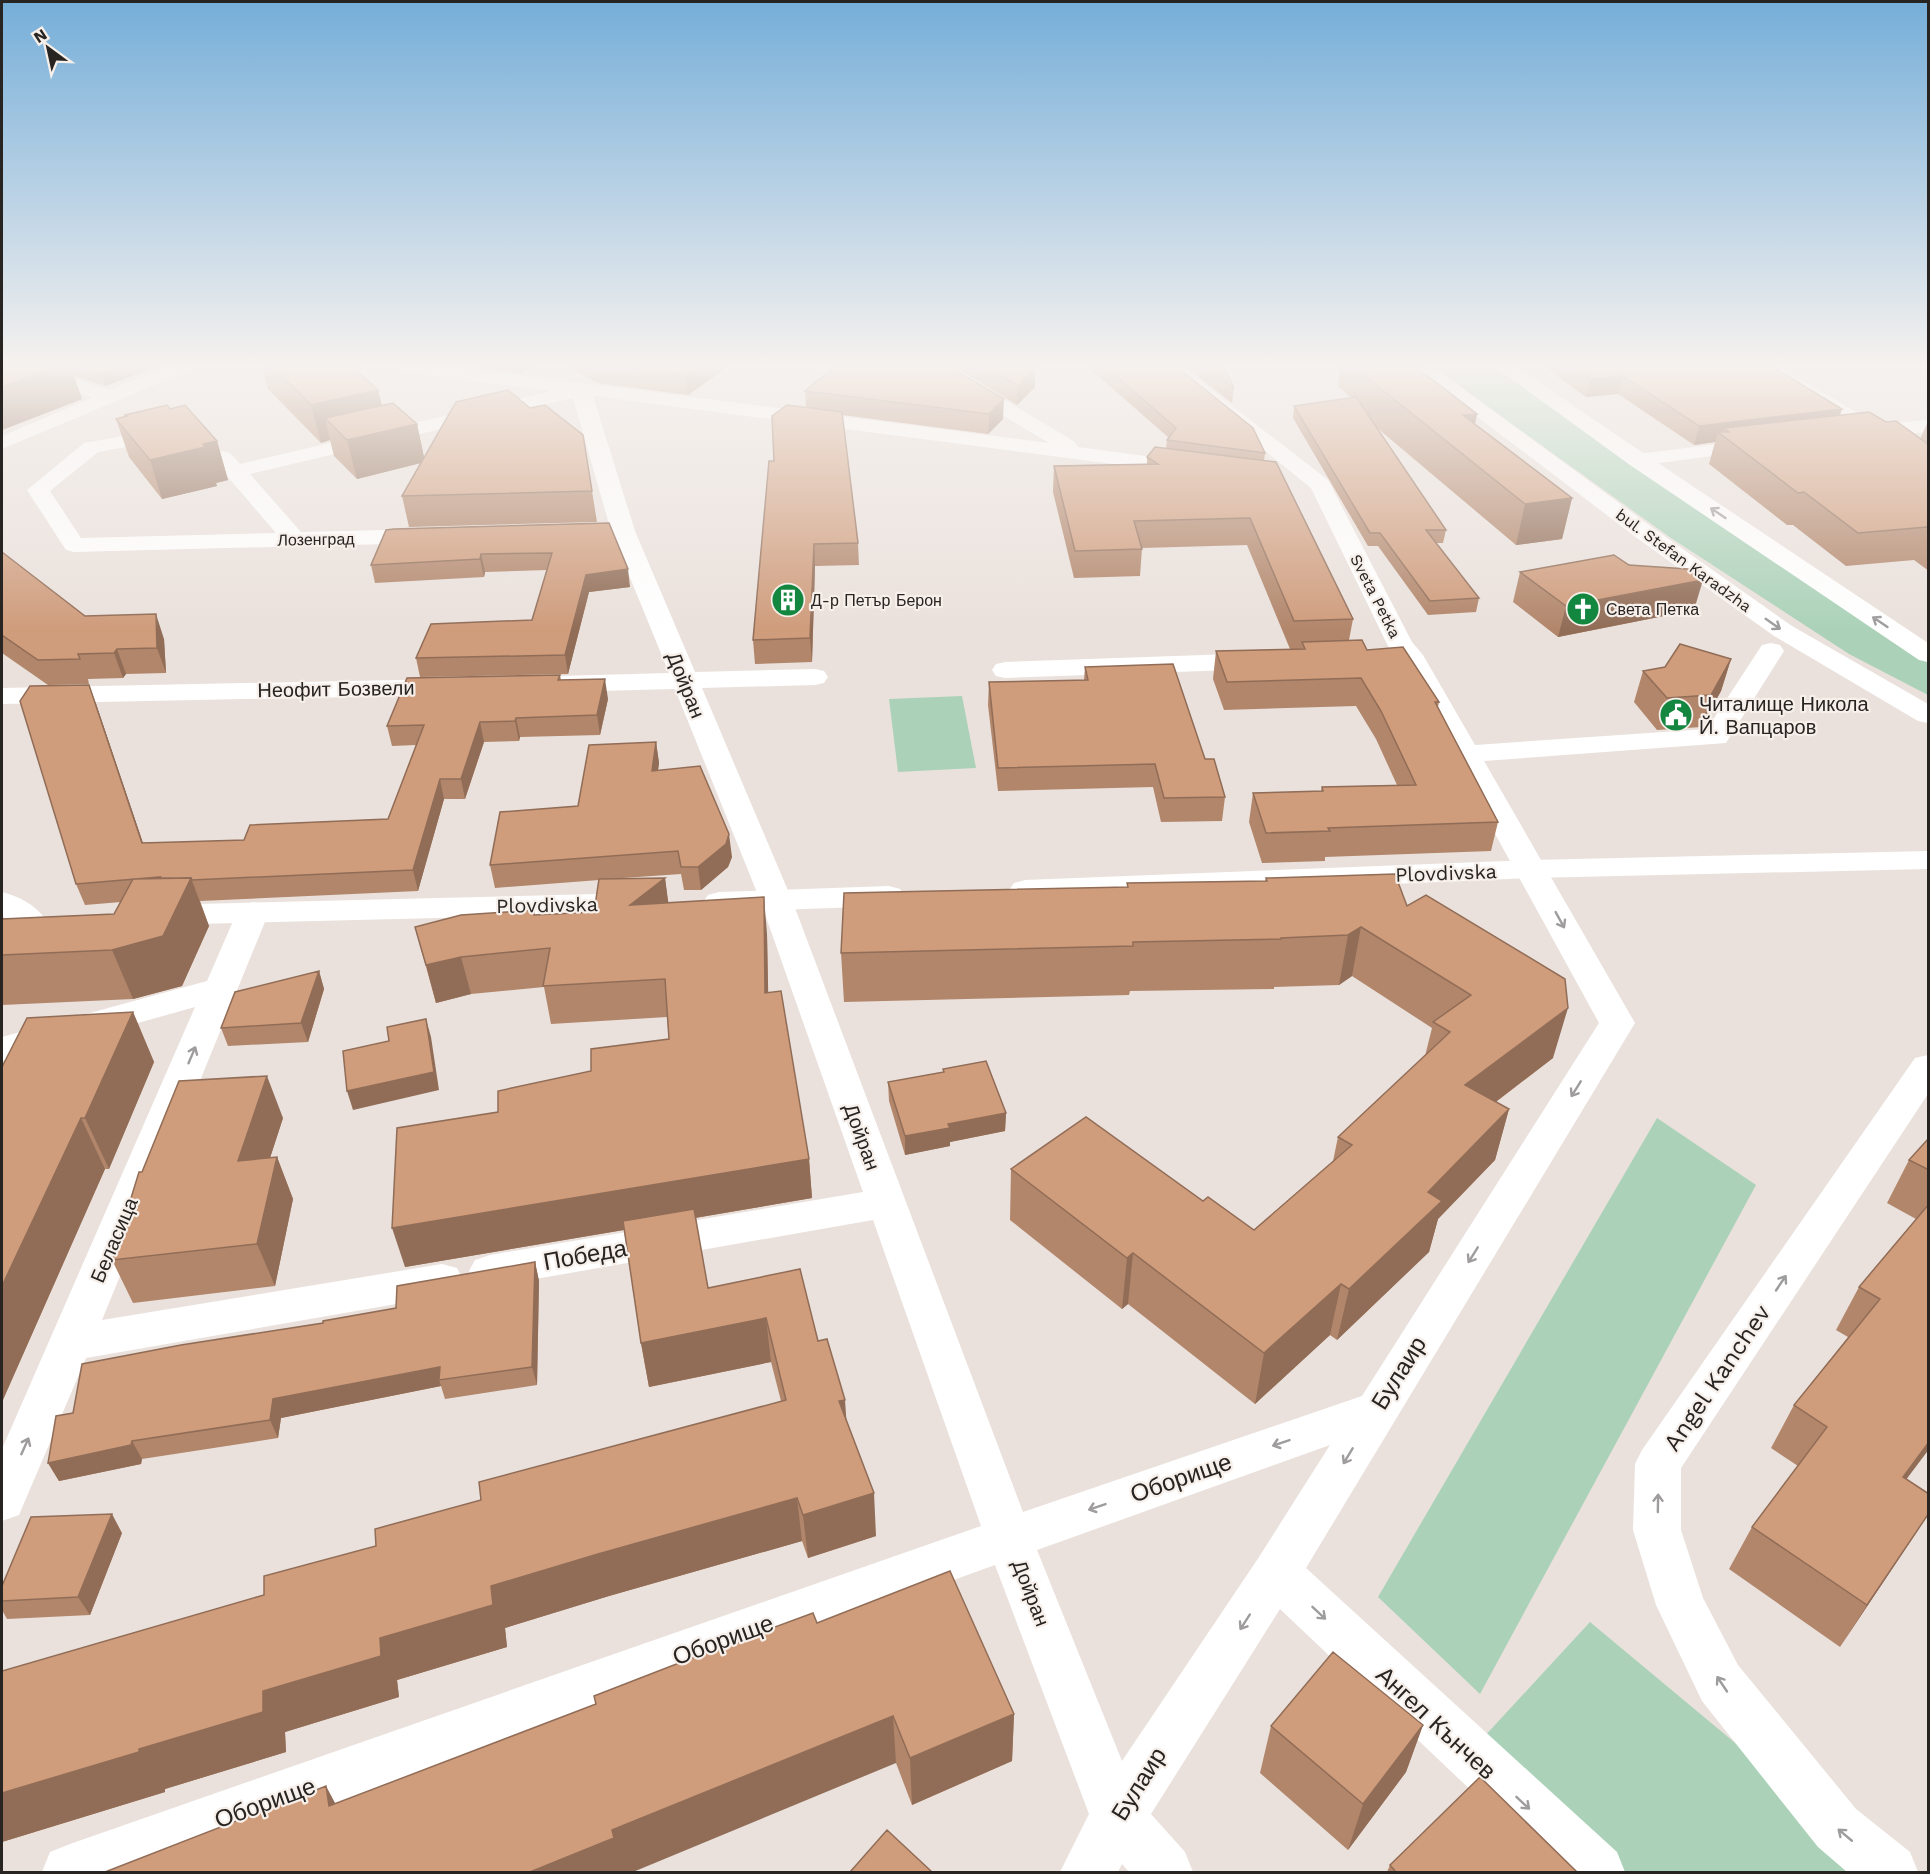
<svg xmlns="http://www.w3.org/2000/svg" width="1930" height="1874" font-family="'Work Sans',sans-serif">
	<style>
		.green { fill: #abd2b9 }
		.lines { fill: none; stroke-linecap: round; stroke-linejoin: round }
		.street { fill: #fff; fill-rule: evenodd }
		.secondary { fill: #fff; fill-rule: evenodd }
		.wall { fill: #b2866b }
		.shaded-wall { fill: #916d57 }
		.building { fill: #cf9c7c; stroke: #916d57; stroke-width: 1.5 }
		.oneway { stroke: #9e9c9c }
		.labels { text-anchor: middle; stroke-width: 4.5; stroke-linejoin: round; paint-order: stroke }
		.far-street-label { font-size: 16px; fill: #272422; stroke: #f7efea }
		.far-poi-label { font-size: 16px; fill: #272422; stroke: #f7efea; text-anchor: start }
		.street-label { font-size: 20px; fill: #272422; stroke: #f7efea }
		.poi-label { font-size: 20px; fill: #272422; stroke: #f7efea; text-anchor: start }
		.near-street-label { font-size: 24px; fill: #272422; stroke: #f7efea }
	</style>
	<rect width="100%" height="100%" fill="#eae1dc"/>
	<!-- green -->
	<path class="green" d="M1432,367h62l136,95 298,201v32l-79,-41 -178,-116z
		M962,696l14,72 -78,4 -9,-73z
		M1657,1118l99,67 -276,509 -102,-97z
		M1590,1622l300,250h-293l-128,-119z"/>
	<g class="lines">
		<!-- street -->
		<path class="street" d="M9,367h29l77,25 3,4 -3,4h-14l-90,-29z
			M402,367h56l591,76 -120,-72 -2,-4h23l125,75 3,5 112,15 8,1 3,5 -3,5 -8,1 -597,-78 42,135 60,141 120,-3 9,2 4,6 -4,6 -9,2 -113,3 90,212 231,612 339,-116 237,-373 -200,-364 -11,-13 -77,-158 -150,-121h21l146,113 84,162 11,13 52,90 232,-16 55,-84 9,-2 9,2 4,6 -58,92 -242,18 151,262 -329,545 311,284 8,20h-68l-277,-263 -129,205 34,38 8,20h-64l-7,-8 -4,8h-58l29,-58 -94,-249 -849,307h-104l8,-20 20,-8 911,-318 -108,-306 -383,67 -15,-5 -6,-11 6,-11 15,-5 373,-63 -103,-292 -85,-211 -116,3 -9,-2 -4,-6 4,-6 9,-2 110,-3 -58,-142 -38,-133 -323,76 51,58 126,-3 8,2 4,5 -4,5 -8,2 -353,9 -8,-2 -39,-60 57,-47 85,-15 7,2 3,4 -3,4 -78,14 -48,39 31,47 195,-5 -61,-71 -3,-5 3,-5c13,-3 17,2 25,12l311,-73 -140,-18 -7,-2zM1330,1445l-71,112 -137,204 -85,-211z
			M1756,367h23l98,57 51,-4v12l-35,3 35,26v16l-8,-1 -51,-38 -14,-2 -3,-4 2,-4 -96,-57z
			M1757,439l7,2 3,4 -3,4 -126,17 -8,-1 -3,-5 3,-5 8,-1z
			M1261,653l9,2 4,6 -4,6 -9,2 -256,9 -9,-2 -4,-6 4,-6 9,-2z
			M448,679l10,2 3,6 -3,6 -10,2 -446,9v-16z
			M253,902l11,3 5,7 -167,408 340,-56 15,4 6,12 -6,12 -15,4 -356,62 -67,157 -17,6v-72l193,-442 -193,54v-24l205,-56 30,-69 5,-7z
			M1928,1055v39l-247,374v62l22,68 35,67 118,144 54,43 8,20h-71l-29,-25 -116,-146 -46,-96 -23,-75 2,-66 7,-14 273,-392z"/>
		<!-- secondary -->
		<path class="secondary" d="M163,367h27l-2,4 -186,78v-13z
			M1412,367h22l219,161 139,98 136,78v19l-10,-2 -144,-85 -137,-98z
			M1495,367h22l129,88 282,188v19l-9,-2 -289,-195z
			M1928,851v18l-396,9 -507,22 -11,-3 -5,-7 5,-7 11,-3 507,-20z
			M889,886l11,3 5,7 -5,7 -11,3 -170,6 -11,-3 -5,-7 5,-7 11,-3z
			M2,892c16,4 34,13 43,27l-4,7c-17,4 -26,-1 -39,-10z
			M640,893l11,3 5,7 -5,7 -11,3 -482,12 -11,-3 -5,-7 5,-7 11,-3z"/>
	</g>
	<!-- wall -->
	<path class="wall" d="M2,367h154l-51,19 -31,-10 8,23 -80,31z
		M262,367h91l25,23 4,15 35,19 7,33 168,34 5,31 -188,5 -7,-31 18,-33 -63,16 -23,-23 -4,-16 -9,3 -53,-54z
		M478,367h60l-19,6z
		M568,367h159l-39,28 -90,-12z
		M834,367l169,52 -15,15 -146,-19 16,128 1,22 -44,1 -3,96 -57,2 -2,-24 21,-179 32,-54 -1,-16z
		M955,367h79l1,20 -18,18z
		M1088,367h89l88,86 -1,8 89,158 -4,21 18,10 72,52 -1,5 60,115 -7,29 -166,6v4l-63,2 -13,-41 4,-29 68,-2 1,-4 75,-2 -21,-46 -20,-33 -132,4 -11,-31 3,-28 74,-2 -43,-104 -105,3 -2,28 -66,2 -21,-86 1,-26 93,-2v-7l19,-9 1,-8 2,-2z
		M1186,367h38l10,21 -2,15z
		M1340,367h76l61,47 -2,10 97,74 -10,41 -46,6 -140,-118 70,103 -3,13h-7l43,55 -3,14 -48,3 -50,-69h-10l-75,-128 1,-12 57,-8 -13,-12z
		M1545,367h228l69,42 -2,6 46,7 34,17 9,-20v152l-15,-11 -68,6 -53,-41h-6l-78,-61 6,-22 -21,3 -76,-51 -32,3z
		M170,409l47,32 11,39 -12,3 1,3 -55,13 -33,-42 -13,-38 10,-2 -1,-2z
		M609,523l21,64 -41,5 -21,82 -148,3 -4,-19 116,-38 15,-50 -62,2 -1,5 -109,6 -4,-18z
		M2,552l83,64 79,23 2,34 -40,1 -3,4 -35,1 1,5 -41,1 -46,-32z
		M1520,572l174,38 -136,27 -45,-35z
		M1731,659l-10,32 -20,36 -44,3 -23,-28 9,-31z
		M1085,667l120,92 20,38 -3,24 -61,1 -8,-35 -155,4 -10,-86 1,-23 95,-2z
		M560,675l1,5 47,19 -8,36 -80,2 -1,4 -35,1 -19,57h-21l-26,92 -218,10 9,25 -27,60 -49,13 -131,6v-86l112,-5 7,-12 -36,3 -9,-21 20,-180 47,139 101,-3 144,-21 28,-74 -24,1 -5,-20z
		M656,742l3,21 -1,7 74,87 -4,10 -27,23h-17l-3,-16 -72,5 56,-1 3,25 99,31 1,58 41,167 3,39 -117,20 13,70 110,53 28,78 30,117 -68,22 -6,-17 -193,55 -104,32 2,19 -110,33 2,17 -114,35 1,20 -121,37v3l-163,50 262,-247 217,-95 300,-99 -10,-39 -122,25 -8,-44 -17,-113 -219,37 93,-155 93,-41 78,-32 -2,-22 -116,7 -7,-37 -73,7 -35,9 -21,-76 119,-12 60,-3 5,-32 -104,8 -5,-23 88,-59z
		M1266,878l141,28 146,152 -57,44 13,7 -14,51 -57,59 -9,33 -92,88 -7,-5 -75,69 -127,-100 -6,5 -112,-89 1,-51 192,32 51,29 79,-69 5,-24 87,-81 7,-28 -80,-52 -13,9 -65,2v2l-144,2 -1,4 -285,7 -3,-49 286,-66v-4l138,-2z
		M319,971l5,18 -16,53 -80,4 -7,-18z
		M133,1012l21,50 -45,107h-4l-103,233v-335z
		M943,1069l63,44 -1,18 -55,11v4l-45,9 -16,-54 -1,-19 55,-10z
		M283,1118l-13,40 7,-1 16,42 -18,87 -142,17 -21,-43 30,-88z
		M1929,1138v311l-23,30 23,34 -89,134 -111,-78 23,-42 46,-61 -27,-18 23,-43 54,-68 -12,-7 23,-43 57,-68 -29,-16 22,-43z
		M535,1262l4,19 -2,104 -92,14 -4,-13 -160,32 -3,20 -136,21 -1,5 -82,17 -11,-18 25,-50 250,-90 73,-15z
		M122,1533l-32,82 -83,4 -5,-9v-24z
		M817,1623l197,91 -2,47 -100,44 -16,-42 -560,41z
		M1423,1725l-17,47 -58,78 -88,-77 11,-47z
		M1390,1865l187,7h-190z"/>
	<!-- shaded-wall -->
	<path class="shaded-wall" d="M56,367h15l11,32 -80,31v-43z
		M124,367h32l-51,19 -3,-11z
		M518,367h20l-19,6z
		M699,367h28l-39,28 -2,-19z
		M1035,368v19l-18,18 1,-19z
		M1623,376l-5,18 -32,3 5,-18z
		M378,390l9,37 -62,-9 5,22 -9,3 -10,-38z
		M1004,399l-1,20 -15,15 1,-20z
		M1842,409l-7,19 -106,4 -5,-4 -2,8 -4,-4 -3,10 -21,3 5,-19z
		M1477,414l-8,38 -6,-37z
		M417,424l8,38 -68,17 -10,-39z
		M217,441l11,39 -12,3 1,3 -55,13 -12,-39z
		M1572,498l-10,41 -46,6 9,-41z
		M814,544l1,22 -3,96 -2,-24z
		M481,554l4,18 -1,5 -4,-18z
		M628,569l2,18 -41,5 -21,82 -3,-19 21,-80z
		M1703,580l-9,30 -136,27 8,-31z
		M156,614l8,25 2,34 -9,-25z
		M117,649l9,25 -3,4 -9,-25z
		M1731,659l-10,32 -20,36 10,-32z
		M605,679l3,20 -8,36 -3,-20z
		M89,685l7,19 54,160 -8,-21z
		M516,718l4,19 -1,4 -4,-20z
		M480,722l4,20 -19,57 -4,-20z
		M656,742l3,21 -4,29 -3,-21z
		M440,779l4,20 -26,92 -5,-21z
		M729,834l3,23 -4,10 -27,23 -3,-23z
		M191,878l18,48 -27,60 -49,13 -21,-49z
		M665,878l5,37 -40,-10z
		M764,897l3,37 2,97 -4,-38z
		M1361,927l-9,49 -13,9 9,-50z
		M461,957l10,37 -35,9 -10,-38z
		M319,971l5,18 -16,53 -7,-19z
		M1568,1008l-15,50 -101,77 13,-50z
		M133,1012l21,50 -45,107 -24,-51z
		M426,1019l5,18 8,53 -86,20 -6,-19z
		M267,1076l16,42 -28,86 -17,-43z
		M1509,1109l-14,51 -57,59 -9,33 -92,88 12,-51 79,-97z
		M1006,1113l-1,18 -55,11v4l-45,9v-19l43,-12z
		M81,1118l24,51 -103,233v-116z
		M277,1157l16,42 -18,87 -18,-42z
		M809,1159l3,39 -407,69 -13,-39z
		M1133,1253l-5,51 -6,5 5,-51z
		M535,1262l4,19 -2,104 -5,-18z
		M1341,1284l-11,51 -75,69 9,-51z
		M766,1318l5,44 -122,25 -8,-44z
		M440,1367l-1,13 2,6 -160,32 -3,20 -8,-18 3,-21z
		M845,1400l3,43 -9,-42z
		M132,1441l10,18 -1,5 -82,17 -11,-18z
		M1929,1442v7l-53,71 27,-43z
		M874,1493l2,43 -68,22 -5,-43z
		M797,1498l5,43 -193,55 -104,32 2,19 -110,33 2,17 -114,35 1,20 -121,37v3l-163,50v-49l137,-44 352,-163 107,-32z
		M1929,1513l-19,29 -70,105 27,-42z
		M112,1514l10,19 -32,82 -12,-18z
		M1014,1714l-2,47 -100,44 -2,-47z
		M893,1716l3,47 -263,109h-103l82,-42z
		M1423,1725l-17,47 -58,78 15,-46z
		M326,1786l25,47 -22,-27z"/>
	<!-- building -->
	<path class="building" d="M2,367h54l-54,20z
		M77,367h47l-22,8z
		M273,367h80l25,23 -67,15z
		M620,367h79l-13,9z
		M834,367h116l54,32 -15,15 -184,-23z
		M986,367h48l1,1 -17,18z
		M1106,367h71l76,61 12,25 -98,-13 9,-12z
		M1207,367h17l10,21z
		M1365,367h51l61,47 -14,1 109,83 -47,6 -165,-132 9,-2z
		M1574,367h199l69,42 -143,17 -76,-50 -32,3z
		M508,390l22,18 15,-3 38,30 9,56 -190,5 54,-94z
		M1356,397l90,133h-20l53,68 -49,3 -50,-68h-10l-76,-127z
		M393,403l24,21 -70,16 -22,-22z
		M167,405l3,4 15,-4 32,36 -14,3 2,3 -55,13 -34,-41 11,-3 -2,-1z
		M787,405l55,7 16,131 -44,1 -4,94 -57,2 16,-179h5l-2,-45z
		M1869,412l17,10 10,-1 33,24v83l-2,-1 -69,6 -54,-41 -6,1 -80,-61h11l-5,-4z
		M1155,447l121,15 77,157 -59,2 -44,-103 -116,3 8,28 -67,2 -21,-85 104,-2 -11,-7z
		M609,523l19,46 -42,6 -21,80 -149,3 15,-34 101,-4 20,-67 -71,1 -1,5 -109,6 15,-35 8,-1z
		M2,552l83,64 71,-2 1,34 -40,1 -3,4 -36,1 2,5 -42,1 -36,-25z
		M1614,555l15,10 73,5 1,10 -137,26 -46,-34z
		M1362,640l5,10 36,-3 36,55h-4l63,120 -170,6 2,3 -64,2 -13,-40 70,-2 -1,-4 94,-2 -35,-74 -20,-33 -134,4 -11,-31 89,-2 -3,-7z
		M1680,644l51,15 -20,36 -44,3 -24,-27 22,-4z
		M1173,664l32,95h9l11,38 -61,1 -9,-34 -157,4 -9,-86 99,-2 -3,-13z
		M560,675l-2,5 47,-1 -8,36 -81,3 -1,3 -35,1 -19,57h-21l-27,91 -221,10 -1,-2h-32l1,-1 -84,7 -56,-183 10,-15 59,-1 53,158 102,-3 6,-15 138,-6 36,-94 -37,1 20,-48z
		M656,742l-4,29 48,-5 29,68 -3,10 -28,23h-17l-3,-16 -188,14 10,-53 78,-6 11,-61z
		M1395,874l12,32 19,-11 139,84 3,29 -103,77 44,24 -81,83 14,9 -93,88 -8,-5 -77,69 -131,-100 -6,5 -116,-89 75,-52 117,84 5,-4 46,33 98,-85 -14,-8 112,-105 -17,-10 38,-27 -110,-68 -13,8 -67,3v1l-148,3v4l-292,7 3,-60 284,-6 -1,-4 140,-2 -1,-3z
		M191,878l-28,58 -51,14 -110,5v-36l112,-5 19,-35z
		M665,878l-35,27 134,-8 1,96 16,-2 28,168 -417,69 5,-100 101,-16v-21l93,-20v-22l78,-10 -4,-60 -122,7 7,-38 -89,9 -35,8 -11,-38 46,-12 73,-5v5l60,-3 5,-33z
		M319,971l-18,52 -80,5 14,-36z
		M133,1012l-48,106h-4l-79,168v-219l25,-49z
		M426,1019l8,53 -87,19 -4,-40 46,-10 -2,-14z
		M986,1061l20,52 -58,11 2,4 -45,8 -17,-54 56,-10 -1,-3z
		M267,1076l-29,85 39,-4 -20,87 -145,16 27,-88h3l37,-91z
		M1929,1138v32l-20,-10z
		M1929,1204v238l-26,35 26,17v19l-62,92 -115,-78 75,-100 -33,-22 86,-106 -21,-12z
		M694,1209l14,79 92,-19 18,72 9,-2 18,61 -6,1 35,92 -71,22 -6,-17 -199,56 -107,32 2,19 -113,33 1,18 -118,35v21l-124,37v3l-137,41v-122l262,-76v-19l112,-30 -1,-17 106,-29 -2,-18 307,-82 -20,-82 -125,25 -18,-122z
		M535,1262l-3,105 -93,13 1,-13 -167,32 -3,21 -138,21 -1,4 -83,18 8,-47 17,-3 9,-49 99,-19 142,-22v-2l73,-13 1,-22z
		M112,1514l-34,83 -76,4v-15l29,-69z
		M950,1571l64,143 -104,44 -17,-42 -281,114 2,8 -84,34h-425l221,-86 3,20 267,-102 -2,-8 116,-45 103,-38 4,10z
		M1333,1652l90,73 -60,79 -92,-78z
		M1480,1777l97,95h-181l-6,-7z
		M887,1830l45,42h-82z"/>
	<!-- one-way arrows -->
	<defs><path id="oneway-shaft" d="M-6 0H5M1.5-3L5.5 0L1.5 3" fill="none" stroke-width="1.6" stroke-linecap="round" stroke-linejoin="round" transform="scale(1.5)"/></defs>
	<g class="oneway">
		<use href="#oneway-shaft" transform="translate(1718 513) rotate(-146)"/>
		<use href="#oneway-shaft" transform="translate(1880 622) rotate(-146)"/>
		<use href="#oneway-shaft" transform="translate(1773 624) rotate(35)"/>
		<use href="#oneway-shaft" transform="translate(1560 920) rotate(61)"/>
		<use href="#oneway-shaft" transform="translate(192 1055) rotate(-67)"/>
		<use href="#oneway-shaft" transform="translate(1576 1089) rotate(122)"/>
		<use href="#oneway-shaft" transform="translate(1473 1255) rotate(122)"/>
		<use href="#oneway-shaft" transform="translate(1781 1283) rotate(-56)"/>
		<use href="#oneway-shaft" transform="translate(1281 1443) rotate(161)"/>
		<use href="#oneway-shaft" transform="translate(25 1446) rotate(-66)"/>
		<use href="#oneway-shaft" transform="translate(1348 1456) rotate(121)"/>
		<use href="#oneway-shaft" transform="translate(1658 1503) rotate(-89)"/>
		<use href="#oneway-shaft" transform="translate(1097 1507) rotate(161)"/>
		<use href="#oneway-shaft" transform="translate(1319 1613) rotate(43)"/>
		<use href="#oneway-shaft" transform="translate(1245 1622) rotate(123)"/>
		<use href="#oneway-shaft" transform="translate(1722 1684) rotate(-124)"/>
		<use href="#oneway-shaft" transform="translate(1523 1803) rotate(43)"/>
		<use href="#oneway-shaft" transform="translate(1845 1835) rotate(-140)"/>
	</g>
	<!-- sky -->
	<linearGradient id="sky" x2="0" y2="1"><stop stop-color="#75aed9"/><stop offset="0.58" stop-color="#f6f2ef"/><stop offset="1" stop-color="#f6f2ef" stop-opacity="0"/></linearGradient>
	<rect width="1930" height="630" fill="url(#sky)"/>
	<!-- icons -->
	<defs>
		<symbol id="building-disc" viewBox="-11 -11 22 22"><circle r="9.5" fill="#13863f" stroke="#f7efea"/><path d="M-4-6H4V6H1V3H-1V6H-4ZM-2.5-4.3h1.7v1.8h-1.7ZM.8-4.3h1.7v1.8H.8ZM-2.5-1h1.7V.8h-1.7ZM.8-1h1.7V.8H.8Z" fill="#fff"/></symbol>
		<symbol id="church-disc" viewBox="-11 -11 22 22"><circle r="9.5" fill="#13863f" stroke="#f7efea"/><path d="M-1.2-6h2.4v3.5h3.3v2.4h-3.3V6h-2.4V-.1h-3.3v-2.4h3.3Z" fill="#fff"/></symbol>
		<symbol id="civic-disc" viewBox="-11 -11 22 22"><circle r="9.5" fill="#13863f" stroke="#f7efea"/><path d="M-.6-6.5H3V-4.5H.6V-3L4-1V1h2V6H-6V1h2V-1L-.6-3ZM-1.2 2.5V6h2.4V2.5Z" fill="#fff"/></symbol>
	</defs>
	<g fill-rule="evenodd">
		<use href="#building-disc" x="769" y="581" width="38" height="38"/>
		<use href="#church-disc" x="1564" y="590" width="38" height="38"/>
		<use href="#civic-disc" x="1657" y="696" width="38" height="38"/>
	</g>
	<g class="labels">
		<!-- far-street labels -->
		<g class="far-street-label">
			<text transform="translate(316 539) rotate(-1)" y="6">Лозенград</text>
			<text transform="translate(1684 560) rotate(36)" y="6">bul. Stefan Karadzha</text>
			<text transform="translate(1376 596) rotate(63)" y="6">Sveta Petka</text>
		</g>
		<!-- far-poi labels -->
		<g class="far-poi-label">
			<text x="811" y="606">Д-р Петър Берон</text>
			<text x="1606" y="615">Света Петка</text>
		</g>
		<!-- street labels -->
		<g class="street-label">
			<text transform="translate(686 685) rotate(68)" y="7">Дойран</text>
			<text transform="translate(336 689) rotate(-1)" y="7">Неофит Бозвели</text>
			<text transform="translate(1446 873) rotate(-2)" y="7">Plovdivska</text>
			<text transform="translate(547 905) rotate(-1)" y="7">Plovdivska</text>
			<text transform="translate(862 1137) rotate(70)" y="7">Дойран</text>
			<text transform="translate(114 1240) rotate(-67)" y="7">Беласица</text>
			<text transform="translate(1031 1593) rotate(69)" y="7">Дойран</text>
		</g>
		<!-- poi labels -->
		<g class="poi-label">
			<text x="1699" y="711">Читалище Никола<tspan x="1699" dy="23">Й. Вапцаров</tspan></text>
		</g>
		<!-- near-street labels -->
		<g class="near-street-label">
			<text transform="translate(585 1255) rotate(-10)" y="8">Победа</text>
			<text transform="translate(1399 1373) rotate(-58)" y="8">Булаир</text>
			<text transform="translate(1717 1378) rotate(-56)" y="8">Angel Kanchev</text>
			<text transform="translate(1181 1478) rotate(-19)" y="8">Оборище</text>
			<text transform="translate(723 1640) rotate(-20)" y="8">Оборище</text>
			<text transform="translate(1436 1723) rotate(43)" y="8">Ангел Кънчев</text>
			<text transform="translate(1139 1784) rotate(-58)" y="8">Булаир</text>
			<text transform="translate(265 1803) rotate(-20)" y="8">Оборище</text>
		</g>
	</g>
	<!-- border -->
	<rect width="1930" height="1874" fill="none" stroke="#272422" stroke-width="6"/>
	<!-- north arrow -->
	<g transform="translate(48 48) rotate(327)" stroke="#f7efea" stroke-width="4.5" paint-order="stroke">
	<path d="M0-4.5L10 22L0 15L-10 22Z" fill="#272422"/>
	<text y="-9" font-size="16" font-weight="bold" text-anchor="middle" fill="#272422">N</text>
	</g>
</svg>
